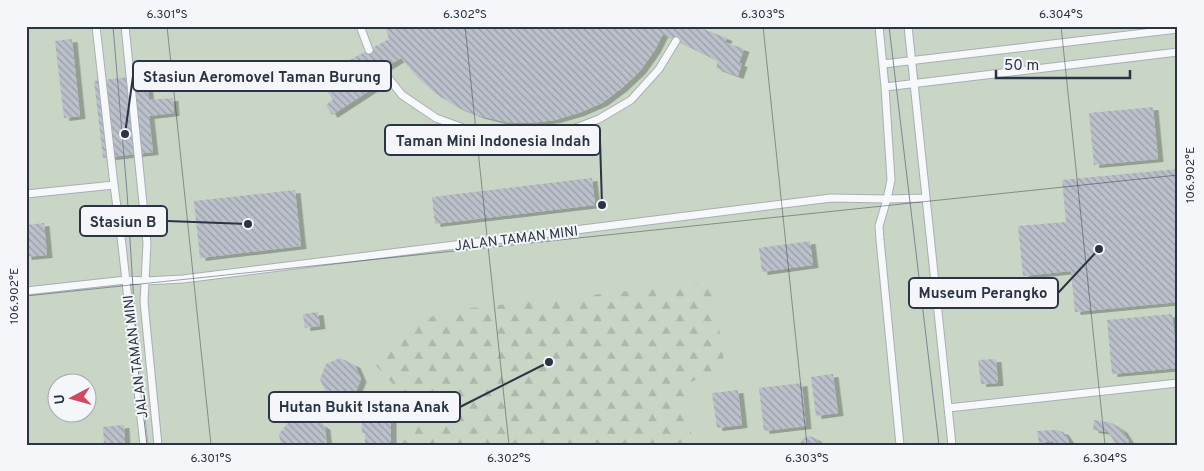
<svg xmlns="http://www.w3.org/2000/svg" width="1204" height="471" font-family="Overpass,sans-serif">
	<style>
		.green { fill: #c9d6c5; fill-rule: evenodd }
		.forest { fill: url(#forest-firs) }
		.building { fill: url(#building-back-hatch); filter: url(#shadow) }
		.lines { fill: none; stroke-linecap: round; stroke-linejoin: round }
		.lane-casing { stroke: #a9aeb7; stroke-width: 9 }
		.lane { stroke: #f7f8fa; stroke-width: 7 }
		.tram { stroke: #7d8696; stroke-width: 1 }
		.ticks { fill: none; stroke: #2b3445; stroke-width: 1; stroke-opacity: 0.45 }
		.labels { text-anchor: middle; stroke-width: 4; stroke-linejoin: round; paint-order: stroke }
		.street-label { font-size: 14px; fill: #2b3445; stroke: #f4f6f9 }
		.leader { fill: none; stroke: #2b3445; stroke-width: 2 }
		.callout-dot { fill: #2b3445; stroke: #f4f6f9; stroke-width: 2 }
		.callout { fill: #f4f6f9; stroke: #2b3445; stroke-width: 2 }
		.callout-label { font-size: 15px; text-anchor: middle; font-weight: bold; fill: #2b3445 }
		.neatline { fill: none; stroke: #2b3445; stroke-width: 2 }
		.ticks-label { font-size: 12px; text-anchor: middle; fill: #2b3445 }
	</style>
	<defs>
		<pattern id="forest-firs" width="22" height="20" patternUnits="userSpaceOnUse" patternTransform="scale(1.25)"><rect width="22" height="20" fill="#c9d6c5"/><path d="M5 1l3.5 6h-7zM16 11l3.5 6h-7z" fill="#adb8ab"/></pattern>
		<pattern id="building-back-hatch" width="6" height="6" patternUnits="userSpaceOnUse" patternTransform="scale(1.25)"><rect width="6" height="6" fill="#bbc0ca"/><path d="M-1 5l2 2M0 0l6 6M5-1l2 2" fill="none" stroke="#989da6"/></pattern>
		<filter id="shadow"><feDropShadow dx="5.5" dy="3" stdDeviation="0" flood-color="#0004"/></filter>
	</defs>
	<rect width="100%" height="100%" fill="#e4e7ec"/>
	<!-- green -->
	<path class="green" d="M26,26h1152v419h-1152zM58,384h30v30h-30z"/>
	<!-- forest -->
	<path class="forest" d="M710,282l7,32 8,54 -37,15 4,62h-294l-4,-60 -26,-28 29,-12 16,-22 39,-13z"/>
	<!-- building -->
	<path class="building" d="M385,26h310l32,12 -2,4 19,7 -5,14 3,1 -4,12 -22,-8 2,-7 -55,-27 -8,16 -15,21 -18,17 -20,15 -23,10 -24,7 -25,3 -25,-1 -25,-6 -23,-9 -21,-13 -19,-17 -16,-19 -29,18 6,9 -46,30 -6,-10 7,-5 -15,-23 71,-38z
		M72,39l8,77 -16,2 -9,-77z
		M146,75l3,25 24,-2 1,15 -25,3 4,36 -50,6 -9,-77z
		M1153,107l5,52 -64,6 -5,-52z
		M1178,169v133l-103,10 -4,-41 -48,5 -5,-50 48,-4 -4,-42z
		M592,178l3,27 -160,19 -3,-27z
		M295,190l6,56 -101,12 -6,-57z
		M44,223l3,32 -21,2v-32z
		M810,241l3,24 -51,7 -3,-24z
		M318,312l2,14 -15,2 -2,-14z
		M1172,314l6,54 -66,6 -5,-54z
		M340,358l15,7 6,14 -6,15 -7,2 3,10 10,2v-13l30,-1v51h-26v-12h-3l-1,-19 -14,-2 -7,2 -2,-6 7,-2 -2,-8 -3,1 -14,-6 -6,-14 6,-15z
		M996,359l2,24 -17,1 -3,-24z
		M833,374l5,39 -22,3 -5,-39z
		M802,383l4,43 -42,5 -5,-43z
		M738,390l4,35 -25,3 -5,-35z
		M309,416l16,11 2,18h-46l-2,-11 12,-15z
		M1094,420l18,3 10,7 7,11v4h-15l-1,-6 -5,-7 -15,-2z
		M124,425l1,20h-21l-1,-18z
		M1056,430l7,2 5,7 1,6h-13l-3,-4 -14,2 -2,-12z
		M810,436l5,2 4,4 1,3h-20v-2l4,-5z"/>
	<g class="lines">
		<defs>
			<path id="lane" d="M96,26l18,159 8,60 22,200
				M125,26l22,217 -3,59 14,143
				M360,26l9,24
				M879,26l6,61 6,93 -4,19 -8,27 1,14 20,205
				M908,26l44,419
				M883,64l295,-35
				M382,70l20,25 34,23 41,15 42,4 41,-3 39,-15 32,-19 28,-31 17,-28
				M885,87l293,-35
				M26,194l88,-9
				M26,291l100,-11 19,1 38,-2 648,-81 56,1 39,-1
				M948,408l230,-25"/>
		</defs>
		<!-- lane casing -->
		<use href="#lane" class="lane-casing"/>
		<!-- lane -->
		<use href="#lane" class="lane"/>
		<!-- tram -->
		<path class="tram" d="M113,26l14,166 11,176 9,77
			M889,26l50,419"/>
	</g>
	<!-- ticks -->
	<path class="ticks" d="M167,26l44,419M465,26l44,419M763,26l44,419M1061,26l44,419M26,296l1152,-121"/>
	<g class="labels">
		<!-- street labels -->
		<g class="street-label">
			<text transform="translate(516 238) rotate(-7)" y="5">JALAN TAMAN MINI</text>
			<text transform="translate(135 357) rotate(-97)" y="5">JALAN TAMAN MINI</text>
		</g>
	</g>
	<!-- callouts -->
	<path class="leader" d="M125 134L133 76M602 205L600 140M248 224L167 221M1099 249L1058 293M549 362L460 407"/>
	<g class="callout-dot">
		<circle cx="125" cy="134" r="5"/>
		<circle cx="602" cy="205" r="5"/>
		<circle cx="248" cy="224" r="5"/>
		<circle cx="1099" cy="249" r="5"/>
		<circle cx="549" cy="362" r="5"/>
	</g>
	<g class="callout">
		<rect x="133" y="61" width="258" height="30" rx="5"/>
		<rect x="385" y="125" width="215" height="30" rx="5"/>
		<rect x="80" y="206" width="87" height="30" rx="5"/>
		<rect x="909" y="278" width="149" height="30" rx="5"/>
		<rect x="269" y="392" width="191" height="30" rx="5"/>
	</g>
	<g class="callout-label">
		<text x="262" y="82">Stasiun Aeromovel Taman Burung</text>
		<text x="493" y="146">Taman Mini Indonesia Indah</text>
		<text x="123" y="227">Stasiun B</text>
		<text x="983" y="298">Museum Perangko</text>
		<text x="364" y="412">Hutan Bukit Istana Anak</text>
	</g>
	<!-- border -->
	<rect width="1204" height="471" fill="none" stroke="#f4f6f9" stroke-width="55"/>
	<!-- north arrow -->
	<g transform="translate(72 398) rotate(264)"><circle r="24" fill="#f4f6f9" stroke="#a4a8b1"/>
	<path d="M0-4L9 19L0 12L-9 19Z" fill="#d1495b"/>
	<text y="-8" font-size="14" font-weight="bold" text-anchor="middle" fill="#2b3445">U</text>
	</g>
	<!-- scale -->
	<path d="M996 70v8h134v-8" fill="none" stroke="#2b3445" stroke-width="2.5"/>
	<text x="1004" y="70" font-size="15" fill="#2b3445" stroke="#f4f6f9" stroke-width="4" paint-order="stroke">50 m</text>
	<rect x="28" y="28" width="1148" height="416" class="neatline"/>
	<g class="ticks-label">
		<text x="167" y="18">6.301°S</text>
		<text x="465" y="18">6.302°S</text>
		<text x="763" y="18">6.303°S</text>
		<text x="1061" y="18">6.304°S</text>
		<text transform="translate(1190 175) rotate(-90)" y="4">106.902°E</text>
		<text transform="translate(14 296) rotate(-90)" y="4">106.902°E</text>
		<text x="211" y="462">6.301°S</text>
		<text x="509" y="462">6.302°S</text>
		<text x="807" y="462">6.303°S</text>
		<text x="1105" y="462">6.304°S</text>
	</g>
</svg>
